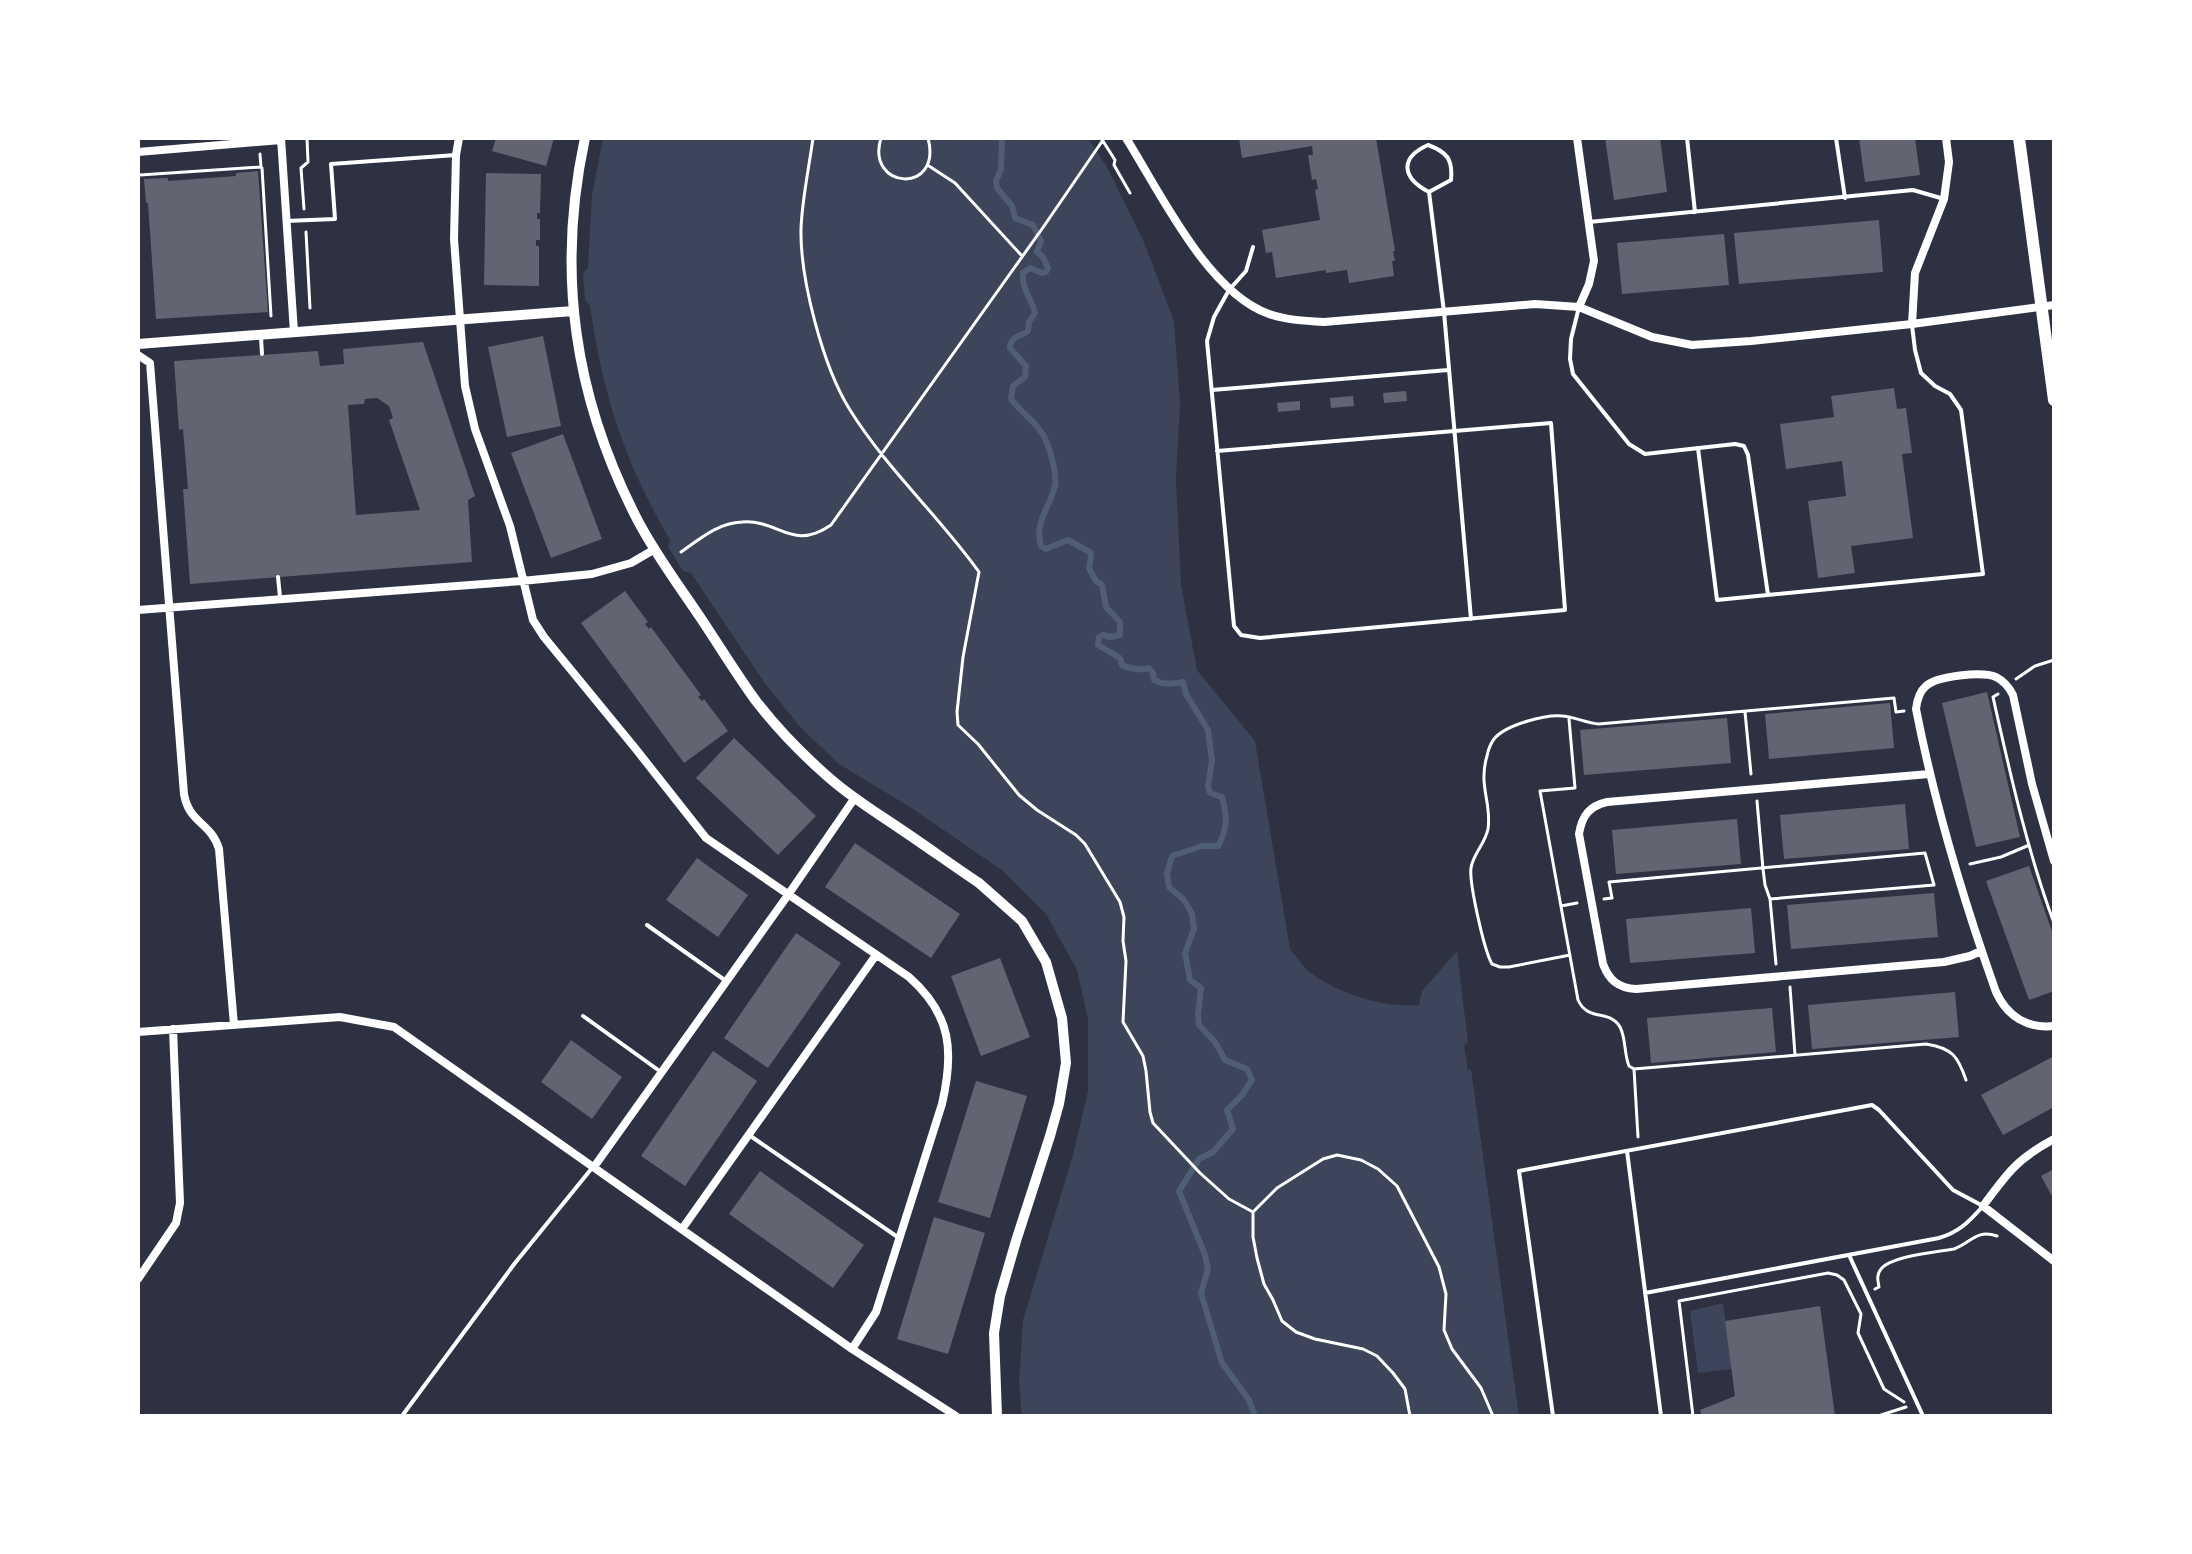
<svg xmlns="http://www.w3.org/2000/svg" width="2192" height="1554" font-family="Cabin,sans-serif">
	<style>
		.green { fill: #3c4559 }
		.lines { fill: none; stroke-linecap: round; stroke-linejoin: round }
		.stream { stroke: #4f5d75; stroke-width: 6 }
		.building { fill: #626471; fill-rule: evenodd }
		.path { stroke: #fff; stroke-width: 3 }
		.service { stroke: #fff; stroke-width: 4 }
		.minor { stroke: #fff; stroke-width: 8 }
		.tertiary { stroke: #fff; stroke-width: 10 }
		.secondary { stroke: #fff; stroke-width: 12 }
	</style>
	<rect width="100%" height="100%" fill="#2d3142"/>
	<!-- green -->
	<path class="green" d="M603,138h485l19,29 36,73 31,81 6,82 -4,76 5,106 16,85 58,71 35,208c7,8 13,18 21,24 28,21 73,35 108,32l3,-14 35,-40 11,91 -4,3 4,25 3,-1 48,347h-497l-3,-33 4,-63 50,-165 15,-64v-72l-11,-49 -31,-56 -43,-43 -90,-62 -74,-45 -38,-36 -37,-46 -73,-109 -8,-2 -15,-24 2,-7c-46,-79 -67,-145 -80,-234l-5,-6 -2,-26 5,-6 4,-73z
		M1723,1303l9,66 -34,4 -8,-62z"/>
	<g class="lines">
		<!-- stream -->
		<path class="stream" d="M1002,138l-1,31 -5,12 1,7 15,18 3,12 18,7 8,16 -4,11 6,5 5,11 -2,4 -4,1 -12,-5 -7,5c-2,15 9,26 12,40l-6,9 -1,9c-7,6 -18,5 -18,17l16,18 -1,11 -12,9 -2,13c11,15 29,25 36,44 4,10 10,32 8,43 -5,21 -21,36 -14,60l5,3 22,-9 22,12 1,5 -2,11 7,13 6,4 4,22 14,15v13l-10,2 -7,-2 -4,2 -1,8 22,13 2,7c9,4 18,6 27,3l4,5 1,7c10,5 18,4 29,2l3,12 22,36 4,30 -4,26 2,7 12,4c5,18 6,32 -4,49h-16l-30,10 -5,17 2,14 15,13 8,14 2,15 -9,24 5,27 11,8 -3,27 1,10 16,17 10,18 22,9 5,11 -10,15 -15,15 6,19 -20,23 -14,7 -20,32 26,64 3,14 -7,24 21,70 27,37 6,16"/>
	</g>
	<!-- building -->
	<path class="building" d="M496,138h58l-8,28 -54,-15z
		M1239,138h137l19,113h-2l2,10h-3l2,15 -45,7 -2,-13 -21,3v-3l-50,8 -4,-26 -6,1 -4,-23 58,-10 -5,-30 3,-1 -2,-10 -4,1 -4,-25h5l-1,-9 -70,12z
		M1605,138h55l7,54 -53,8z
		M1859,138h56l5,37 -55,7z
		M258,171l10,141 -112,7 -8,-116h-2l-2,-24 24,-1v3l68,-5v-3z
		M486,173l55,1 -1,39h-3v6h3v21h-4v6h3v40l-55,-1z
		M1879,220l4,52 -144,12 -5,-51z
		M1724,234l5,51 -107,9 -5,-51z
		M543,336l18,90 -54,11 -19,-90z
		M423,342l52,154 -7,4 4,62 -282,22 -7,-95h5l-5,-60 -4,1 -5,-69 144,-10 2,15 24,-2 -1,-15zM377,398l12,8 4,12 -4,2 31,90 -64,5 -8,-110 16,-1 1,-5z
		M1894,388l3,21 9,-1 6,45 -10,1 11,84 -62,8 4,27 -37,5 -10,-77 38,-5 -4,-35 -56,8 -6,-45 54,-7 -3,-21z
		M1406,391l1,10 -23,2 -1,-10z
		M1353,396l1,10 -23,2 -1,-10z
		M1300,401v9l-22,2 -1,-9z
		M563,434l39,105 -51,19 -40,-105z
		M625,591l23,31 -3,2 4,5 2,-2 50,68 -3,2 4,4 2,-2 24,32 -44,32 -103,-140z
		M1987,692l33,145 -44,10 -34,-144z
		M1890,703l4,45 -125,11 -4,-45z
		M1727,718l4,45 -147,12 -4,-45z
		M734,738l82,78 -38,39 -82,-77z
		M1905,804l4,45 -125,10 -4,-44z
		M1737,819l4,45 -125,10 -4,-44z
		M855,843l105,71 -29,44 -106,-71z
		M697,858l51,37 -30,42 -52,-37z
		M2029,866l25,71v54l-25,9 -43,-119z
		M1934,893l4,44 -147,12 -4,-44z
		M1751,908l4,45 -125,10 -4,-44z
		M796,933l45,30 -73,105 -44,-30z
		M1000,958l30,79 -49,19 -30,-80z
		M1955,992l4,45 -147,12 -4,-44z
		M1772,1008l4,44 -125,11 -4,-45z
		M571,1040l51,37 -30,42 -51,-37z
		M713,1051l44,30 -72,105 -44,-30z
		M2054,1056v51l-51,28 -22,-40z
		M976,1081l51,15 -37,122 -52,-16z
		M2054,1169v31l-13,-24z
		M760,1171l104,74 -31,43 -104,-74z
		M934,1217l51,16 -37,121 -51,-15z
		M1820,1306l15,110h-133l-2,-6 35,-14 -10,-75z"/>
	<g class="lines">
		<!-- path -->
		<path class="path" d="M813,138c-4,30 -11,61 -12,91 -1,50 22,138 49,181 36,58 89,106 129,162l-16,85 -6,55 1,13 20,19 41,51 18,15 39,25 9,9 35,58 4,15 -1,24 3,20 -3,61 20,34 3,15 4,41 3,11 47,50 29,26 24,13
			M881,138c-16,52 62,57 47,0
			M1101,138l14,22 -1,5 16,28
			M929,166l26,17 67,73
			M262,168l9,148
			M140,175l121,-8 -1,-13
			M304,209l-3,-41 7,-6 -1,-24
			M306,232l4,76
			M681,552c20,-14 37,-29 61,-30 37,-3 50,30 89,3l213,-299 59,-86
			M2016,679l19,-13 19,-6
			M1998,694l-5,3c17,76 34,153 61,226
			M1745,712l6,62
			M1569,719l6,69 -35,3 38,209c10,22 32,9 42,27 6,11 4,27 9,39l5,3 4,68
			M1757,801l6,68 2,16 5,14 6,65
			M1970,864l31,-7 26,-11
			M1604,899l8,-1 -3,-16 316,-29 9,32 -164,14
			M1561,906l16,-3
			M1570,955l-61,12h-9l-8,-3c-8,-14 -23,-81 -21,-96 2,-14 14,-24 17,-39 4,-26 -10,-43 -1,-73 1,-5 4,-13 7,-17 11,-14 52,-25 69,-23 12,1 23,7 36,8l295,-26 2,14 8,-1
			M1790,987l5,68
			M1634,1069l292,-25c26,4 32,12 40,36
			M1875,1289l4,-2c-1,-6 -3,-12 2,-18 10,-13 56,-17 73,-20 17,-6 22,-20 43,-13
			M1410,1416l-5,-27 -12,-16 -16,-17 -14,-7 -48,-10 -19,-7 -14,-11 -9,-21 -9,-16 -7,-26 -4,-21v-25l24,-24 46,-29 14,-4 24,5 17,9 19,17 42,81 7,27 -2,36 8,19 29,39 12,28
			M1693,1416l-14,-115 149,-28 9,2 7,5 17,34 -3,19 26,56 20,13
			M1878,1416l28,-9"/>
		<!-- service -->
		<path class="service" d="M1687,138l8,74
			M1836,138l9,60
			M1429,192c-27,-14 -30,-34 -1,-47 19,7 25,14 23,35l-22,12 15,120 27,307
			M286,221l49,-2 -4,-55 125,-9
			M1589,222l324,-32 31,9
			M1579,307l-8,32 -1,20 3,15 56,70 16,10 90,-10 9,2 4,9 20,140
			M261,337l1,17
			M1212,390l236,-20
			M1698,448l19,152 266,-26 -22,-164 -11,-16 -15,-8 -14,-13 -6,-23 -3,-25
			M1217,451l334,-28 14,187 -305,28 -19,-3 -7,-9 -27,-285 7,-24 15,-27 17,-19 7,-24
			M278,577l2,20
			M647,925l79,56
			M583,1016l78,56
			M749,1135l150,103
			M1627,1151l34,265
			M1849,1255l74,161
			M402,1416l113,-153 77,-95
			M1553,1416l-34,-245 353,-66 7,5 74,80 30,16c-14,16 -24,26 -44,32l-294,55"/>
		<!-- minor -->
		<path class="minor" d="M281,138l13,194
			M459,138l-3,17 -2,84 11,147 10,43 35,97 23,94 11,17 91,111 71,90 203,139c43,38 45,75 33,127l-66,208 -24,37
			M1126,138c34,54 81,154 143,176 17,6 36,7 55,8l211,-18 44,3 73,30 40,8 59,-4 161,-17 142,-19
			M1577,138l17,123 -5,23 -10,23
			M138,152l143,-12
			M1912,324l3,-51 29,-74 5,-37 -3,-24
			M138,355l12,8 34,431c5,30 27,28 35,55l15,176
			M138,610l384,-29 70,-7 39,-11 24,-14
			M1929,774l-322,28c-17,4 -25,13 -28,32l24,130c6,16 15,24 33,25l308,-27 26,-6 11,-5
			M2054,861l-22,-77 -19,-89c-4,-8 -9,-14 -17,-18 -14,-6 -59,-1 -70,9 -7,6 -9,14 -10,23 19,97 47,190 80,283 11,24 31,37 58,34
			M138,1032l202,-15 54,10 458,322 104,67
			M2054,1139c-37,20 -46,33 -71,67l71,55
			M594,1167l194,-272 66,-96
			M682,1229l194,-274
			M138,1279l38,-56 4,-20 -7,-174"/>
		<!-- tertiary -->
		<path class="tertiary" d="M585,138c-29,134 -11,259 52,381 18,35 43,68 65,101 18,27 35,55 54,81 20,26 45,52 70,74 23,21 48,36 73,53 27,18 53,37 80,55l43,38 24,41 16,56 4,45 -7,41 -9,32 -34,105 -16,55 -6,37 3,83
			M138,344l435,-33"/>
		<!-- secondary -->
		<path class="secondary" d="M2019,138l35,262"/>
	</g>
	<!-- border -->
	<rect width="2192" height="1554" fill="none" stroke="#ffffff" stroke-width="280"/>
</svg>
